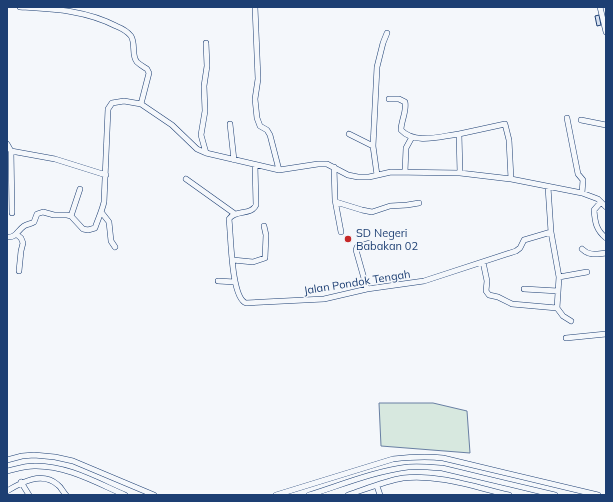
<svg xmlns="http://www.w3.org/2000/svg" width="613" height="502" font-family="Mulish,sans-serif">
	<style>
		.green { fill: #d7e8df; stroke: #687fa3 }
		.building { fill: #d5e0f0; stroke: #1d3f73 }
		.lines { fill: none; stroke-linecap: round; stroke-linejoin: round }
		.minor-casing { stroke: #1d3f73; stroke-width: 6 }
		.minor { stroke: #f4f7fb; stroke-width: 5 }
		.poi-dot { fill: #c62828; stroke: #f4f7fb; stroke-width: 1.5 }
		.labels { text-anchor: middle; stroke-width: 3; stroke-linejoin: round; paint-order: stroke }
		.poi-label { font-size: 11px; fill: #1d3f73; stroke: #f4f7fb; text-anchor: start }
		.street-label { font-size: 11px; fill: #1d3f73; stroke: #f4f7fb }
	</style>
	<rect width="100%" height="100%" fill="#f4f7fb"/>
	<!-- green -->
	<path class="green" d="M379,403h54l34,8 3,42 -89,-7z"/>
	<!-- building -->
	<path class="building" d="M599,15l2,10 -4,1 -2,-10z"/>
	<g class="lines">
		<defs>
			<path id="minor" d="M20,7c33,2 65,3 96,19 5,2 11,5 15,10 5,8 0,19 6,26 3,3 7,5 10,7l2,4 -8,31 31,21 25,24 9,4 73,17 39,-6h9l21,11 10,2h11l22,-5 69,1 51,6 71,14 16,6 8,8
				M255,7l3,72 -3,20 2,19 3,8 7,4 3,5 9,35
				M600,7l6,25
				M389,99h10l6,3c2,9 -4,19 -4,28 14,15 40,6 58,4l1,39
				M567,118l11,56 5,6 -1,13
				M581,120l25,5
				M230,124l4,36
				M349,134l24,12
				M459,134l46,-10 4,16 2,39
				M7,144l4,7 1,62
				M11,151l44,8 51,16
				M206,153l-5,-18 4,-24 -1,-25 3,-20 -1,-23
				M255,165l1,40c-5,11 -21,4 -27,14 2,16 2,79 17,84l78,-4 43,-10 57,-8 92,-30 4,-3 4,-8 27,-8 -3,-45
				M334,167l1,33 6,32
				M405,172l1,-24 6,-11
				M377,175l-4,-29 4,-79 6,-24 4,-10
				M186,179l49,35
				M336,202l26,8 10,2 18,-6 17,-1 12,-2
				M601,202l-7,8c1,12 2,20 12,28
				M102,213l7,9 2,19 4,6
				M71,216l9,-27
				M551,232l8,45 -2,31 6,8 8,5
				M16,234l5,4 2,5 -2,8 -2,20
				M7,237c9,1 10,-6 17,-11 3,-2 7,-2 10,-4l3,-8 6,-2 11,3h13l4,1 12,13 5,1 7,-2c3,-9 7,-17 9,-26l4,-93 4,-6 12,-2 17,3
				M582,249c7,7 14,5 24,4
				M233,260l20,2 12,-4 1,-23 -2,-9
				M483,262l4,19 -1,10 3,4 9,2 14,7 45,4
				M559,277l28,-5
				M218,281l17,1
				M367,289l-11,-39 1,-3 12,-4
				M524,289l34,2
				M566,338l40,-4
				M7,460l15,-4 12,-1 21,2 18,4 81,34
				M7,471c9,-2 18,-5 27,-5 32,-1 63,17 91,29
				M21,482l8,13
				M377,486l3,9
				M7,491c15,-9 35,-20 51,-6 3,2 5,7 8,10
				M276,495l117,-36c17,-2 33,-3 50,-1l155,37
				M309,495c32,-10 66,-24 99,-28 11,-1 22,0 34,1l113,27
				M348,495c18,-6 37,-14 55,-17 36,-4 72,9 106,17"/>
		</defs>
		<!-- minor casing -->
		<use href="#minor" class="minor-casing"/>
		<!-- minor -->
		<use href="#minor" class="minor"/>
	</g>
	<!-- markers -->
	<circle class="poi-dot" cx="348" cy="239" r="4"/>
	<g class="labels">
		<!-- poi labels -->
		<g class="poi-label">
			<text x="356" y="237">SD Negeri<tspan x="356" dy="13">Babakan 02</tspan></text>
		</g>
		<!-- street labels -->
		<g class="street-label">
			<text transform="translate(357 282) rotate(-9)" y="4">Jalan Pondok Tengah</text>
		</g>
	</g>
	<!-- border -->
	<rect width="613" height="502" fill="none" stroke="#1d3f73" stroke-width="16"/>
</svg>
